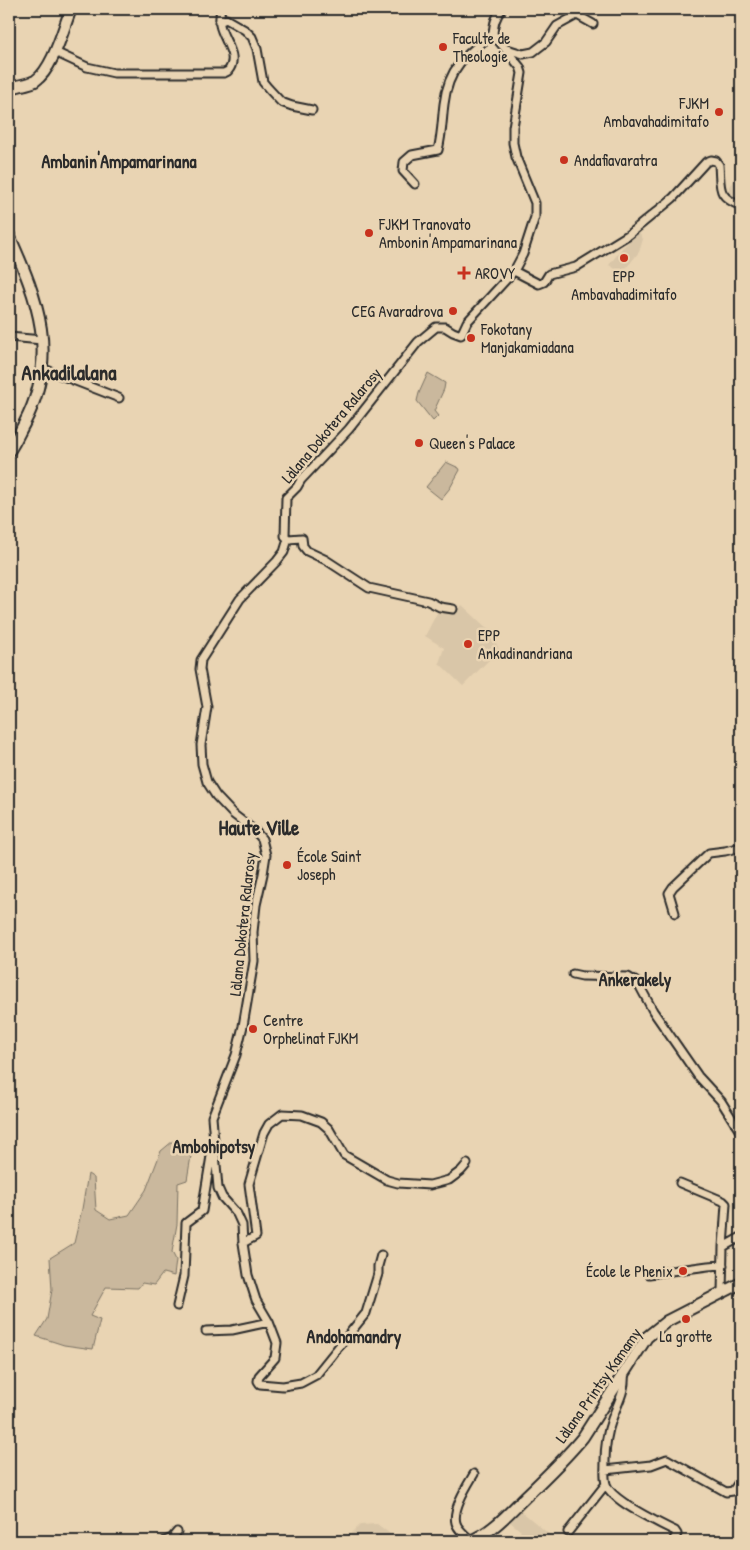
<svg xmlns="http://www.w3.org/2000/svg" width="750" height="1550" font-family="'Patrick Hand',sans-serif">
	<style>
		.built { fill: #d9c6a8 }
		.green { fill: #cab89d; stroke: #7a7264 }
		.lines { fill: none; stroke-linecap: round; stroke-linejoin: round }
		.street-casing { stroke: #2b2b2b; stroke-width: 11 }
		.secondary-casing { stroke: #2b2b2b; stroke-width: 14 }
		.street { stroke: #e9d4b3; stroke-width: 7 }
		.secondary { stroke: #e9d4b3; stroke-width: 10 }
		.poi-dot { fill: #c8321e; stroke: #e9d4b3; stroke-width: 2 }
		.labels { text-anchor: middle; stroke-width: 5; stroke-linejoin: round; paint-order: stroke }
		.poi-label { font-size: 16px; fill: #2b2b2b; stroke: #e9d4b3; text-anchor: start }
		.street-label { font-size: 16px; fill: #2b2b2b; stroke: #e9d4b3 }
		.neighbourhood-label { font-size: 18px; font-weight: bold; fill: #2b2b2b; stroke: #e9d4b3 }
		.district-label { font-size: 21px; font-weight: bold; fill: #2b2b2b; stroke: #e9d4b3 }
	</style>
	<rect width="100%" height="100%" fill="#e9d4b3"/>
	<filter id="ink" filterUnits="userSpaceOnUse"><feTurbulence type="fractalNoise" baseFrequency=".02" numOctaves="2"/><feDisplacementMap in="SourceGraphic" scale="10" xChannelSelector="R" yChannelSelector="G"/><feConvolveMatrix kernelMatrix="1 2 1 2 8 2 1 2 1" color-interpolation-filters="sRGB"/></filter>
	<g filter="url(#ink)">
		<!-- built -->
		<path class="built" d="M741,168v35l-7,-3 -7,-8z
			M639,233l4,6 -4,13 -16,20 -6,-2 -8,-5 14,-18 6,-5 -1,-3z
			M462,605l29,27 8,18 -36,36 -24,-23 5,-15 -19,-12 14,-27 16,4z
			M521,1511l34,28 -2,2h-30l-6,-5 4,-5 -12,-10z
			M377,1524l16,12 2,5h-51l16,-16z"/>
		<!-- green -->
		<path class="green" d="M428,373l17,10 -1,6 -10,22 4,5 -5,5 -16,-20 2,-8z
			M446,462l13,6 1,2 -10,18 -9,11 -15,-12z
			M173,1141l20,3 -6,36 -9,3 -1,41 -5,28 4,8 -2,16 -11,-3 -9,12 -12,-2 -4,5 -32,-1 -16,29 10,4 -7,29 -29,-4 -28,-9 11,-17 5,-29 -2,-32 24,-15 8,-34 6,-35 6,4 2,32 14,9 19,-4 17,-25 15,-39z"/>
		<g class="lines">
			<defs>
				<path id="street" d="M219,22l7,-3 19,11 7,7 5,12 6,33 5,6 13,14 11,4 20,4
					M493,34c1,-10 2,-17 9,-25
					M507,49l16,5 10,-2 13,-10 11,-16 20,-11 16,9
					M55,52l32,15 27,6h110l4,-2c12,-14 -5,-31 -8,-46 -1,-5 1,-11 0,-16
					M415,184l-12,-13 1,-9 8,-7 26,-5c4,-15 4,-30 6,-46 4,-36 22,-50 49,-70
					M514,271l25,13 5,-2 5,-8 27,-7 52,-32 45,-37 33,-36 5,-2 5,1 3,4c2,23 -3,31 22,41
					M9,337l33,3
					M42,368l77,30
					M288,539l14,-1 1,8 4,5 19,9 43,28 59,13 12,6 13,2
					M675,913l-6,-20 4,-6 36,-34 16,-2 16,-4
					M573,974l9,2 46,1 10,6 15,28 45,65 23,25 20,32
					M680,1183l43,18 3,3 -3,43 18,-10
					M243,1243l13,-7 -7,-52 15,-51 5,-9 13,-10 20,1 19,7 8,7 15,26 43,25 11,3 32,2 19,-5 12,-9 6,-7
					M381,1255l-3,11v8l-12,39 -50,62 -15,8 -18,3 -23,-2 -2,-3 1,-5 16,-18 2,-15 -8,-21 -13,-22 -8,-25 -5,-32 -1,-18 -5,-11 -15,-17 -4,-9 -6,-71 24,-62 7,-29 11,-65 -1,-29 3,-27 7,-31 3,-19 -4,-16 -7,-8 -22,-17 -17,-18 -9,-14 -5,-18 -1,-19 6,-38 -7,-38 1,-9 39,-61 37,-38 7,-9 4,-13 -3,-3 1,-38 11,-11 4,-7 48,-51 69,-87 18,-15h9l8,5 8,3 6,-13 47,-51 9,-17 12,-37v-14l-19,-46 -3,-14v-16l9,-54 -2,-6 -27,-33
					M649,1274l59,-8 15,-1
					M722,1293l1,-46
					M177,1306l7,-30 2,-53 16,-12 10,-61
					M206,1331l26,-1 37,-8
					M624,1372c2,19 -6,30 -12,47 -5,14 -7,28 -7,42 0,7 -1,16 1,23 5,17 53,39 69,47l2,3 -4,7
					M605,1470l46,-5 16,-6 59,33 7,-1 8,-12
					M568,1532l38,-48
					M165,1541l7,-3 5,-6
					M472,1541c-6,-5 -14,-11 -16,-18 -4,-14 11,-37 18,-49"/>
				<path id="secondary" d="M9,89c8,-4 18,-4 26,-8 18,-12 28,-52 36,-72
					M9,235c29,65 51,121 15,189 -5,9 -9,19 -15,27
					M470,1541c21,-8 38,-27 54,-43 21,-20 41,-39 59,-61l64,-100 20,-16 74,-38"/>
			</defs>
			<!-- street casing -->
			<use href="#street" class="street-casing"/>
			<!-- secondary casing -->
			<use href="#secondary" class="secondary-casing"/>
			<!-- street -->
			<use href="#street" class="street"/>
			<!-- secondary -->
			<use href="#secondary" class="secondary"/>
		</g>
	</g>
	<!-- markers -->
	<g class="poi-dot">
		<circle cx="443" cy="47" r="5"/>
		<circle cx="719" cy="112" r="5"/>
		<circle cx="564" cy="160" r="5"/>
		<circle cx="369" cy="233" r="5"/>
		<circle cx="624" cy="258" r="5"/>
		<path d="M461.5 265.5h5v5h5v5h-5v5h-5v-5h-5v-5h5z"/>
		<circle cx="453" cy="311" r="5"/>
		<circle cx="471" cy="338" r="5"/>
		<circle cx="419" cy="443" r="5"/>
		<circle cx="468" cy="644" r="5"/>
		<circle cx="287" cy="865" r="5"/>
		<circle cx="253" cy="1029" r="5"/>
		<circle cx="683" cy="1271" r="5"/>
		<circle cx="686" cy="1319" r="5"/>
	</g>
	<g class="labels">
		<!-- poi labels -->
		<g class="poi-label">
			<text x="453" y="44">Faculte de<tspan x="453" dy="18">Theologie</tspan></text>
			<text x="709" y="109" text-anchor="end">FJKM<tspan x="709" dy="18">Ambavahadimitafo</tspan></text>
			<text x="574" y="166">Andafiavaratra</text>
			<text x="379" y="230">FJKM Tranovato<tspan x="379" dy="18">Ambonin'Ampamarinana</tspan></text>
			<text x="475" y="279">AROVY</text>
			<text x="624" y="282" text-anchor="middle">EPP<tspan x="624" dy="18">Ambavahadimitafo</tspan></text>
			<text x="443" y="317" text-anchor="end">CEG Avaradrova</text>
			<text x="481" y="335">Fokotany<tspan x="481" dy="18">Manjakamiadana</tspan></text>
			<text x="429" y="449">Queen's Palace</text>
			<text x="478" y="641">EPP<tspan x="478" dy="18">Ankadinandriana</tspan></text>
			<text x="297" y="862">École Saint<tspan x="297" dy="18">Joseph</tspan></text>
			<text x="263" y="1026">Centre<tspan x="263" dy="18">Orphelinat FJKM</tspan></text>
			<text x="673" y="1277" text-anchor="end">École le Phenix</text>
			<text x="686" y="1342" text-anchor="middle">La grotte</text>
		</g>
		<!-- street labels -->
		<g class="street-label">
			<text transform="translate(331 425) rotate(-50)" y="6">Làlana Dokotera Ralarosy</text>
			<text transform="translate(242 924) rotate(-84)" y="6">Làlana Dokotera Ralarosy</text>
			<text transform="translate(598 1385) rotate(-55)" y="6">Làlana Printsy Kamamy</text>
		</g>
		<!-- neighbourhood labels -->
		<g class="neighbourhood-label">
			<text x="119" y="168">Ambanin'Ampamarinana</text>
			<text x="635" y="986">Ankerakely</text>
			<text x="214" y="1153">Ambohipotsy</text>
			<text x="354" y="1343">Andohamandry</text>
		</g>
		<!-- district labels -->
		<g class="district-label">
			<text x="69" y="380">Ankadilalana</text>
			<text x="259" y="835">Haute Ville</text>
		</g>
	</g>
	<!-- margin -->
	<rect width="750" height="1550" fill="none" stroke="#e9d4b3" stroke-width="30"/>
	<rect x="15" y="15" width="720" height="1520" fill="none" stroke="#2b2b2b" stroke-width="2" filter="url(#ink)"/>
</svg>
